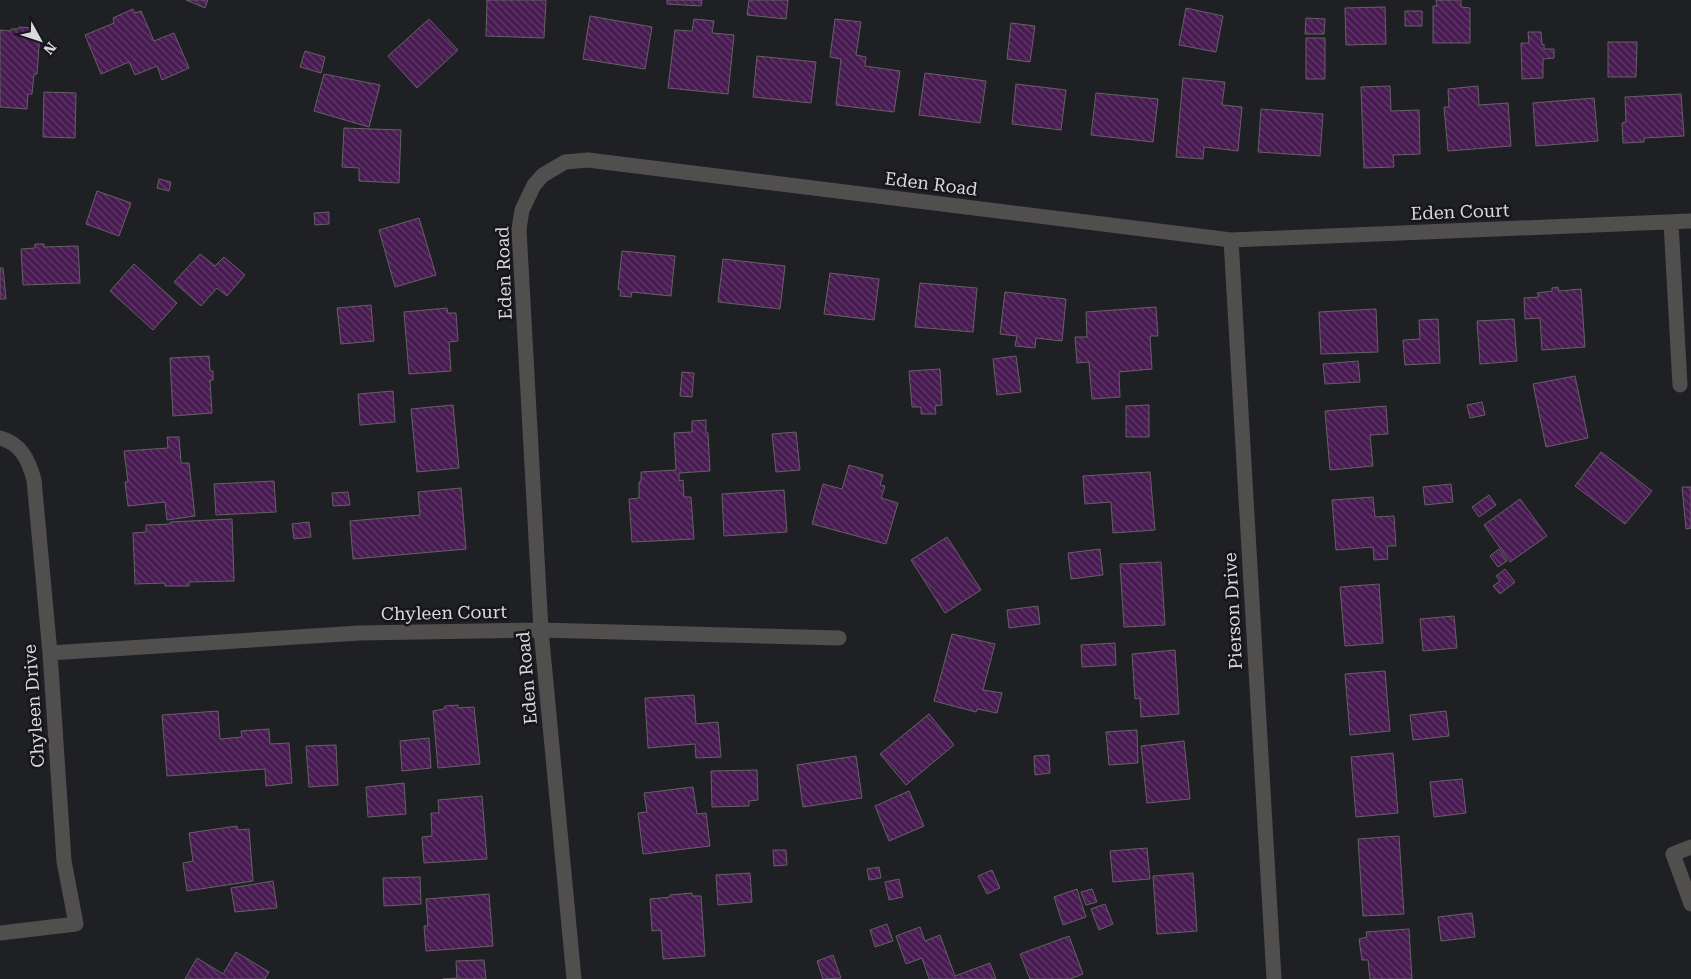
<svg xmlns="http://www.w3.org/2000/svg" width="1691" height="979" font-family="'Roboto Serif',serif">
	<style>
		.building { fill: url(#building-back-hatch); stroke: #656165 }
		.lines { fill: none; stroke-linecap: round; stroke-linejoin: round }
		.street { stroke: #514e4e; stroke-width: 15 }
		.labels { text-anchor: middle; stroke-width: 5; stroke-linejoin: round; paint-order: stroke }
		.street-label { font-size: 18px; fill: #dadade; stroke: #16161b }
	</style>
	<defs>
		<pattern id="building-back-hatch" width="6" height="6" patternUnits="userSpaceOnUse" patternTransform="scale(1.25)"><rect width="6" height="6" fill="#481b52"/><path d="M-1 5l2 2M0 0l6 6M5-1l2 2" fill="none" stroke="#623c6a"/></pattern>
	</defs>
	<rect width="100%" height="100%" fill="#1f2024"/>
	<!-- building -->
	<path class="building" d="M186,0h22l-3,8z
		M487,0h59l-2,38 -58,-2z
		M667,0h35l-1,6 -34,-2z
		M749,0h39l-2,19 -39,-4z
		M1436,0h25v7l9,1v35h-37v-37h4z
		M1385,7l1,37 -40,1 -1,-37z
		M1186,8l37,8 -7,36 -37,-7z
		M133,9l2,4 6,-2 13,30 20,-8 15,35 -27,12 -5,-14 -22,9 -6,-13 -28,12 -16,-39 29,-12 -1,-5z
		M1405,11h17v15h-17z
		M590,16l62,11 -7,42 -62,-10z
		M1306,18l19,1 -1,15h-19z
		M429,19l29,31 -41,38 -29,-32z
		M694,19l20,2 -2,12 22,2 -6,59 -60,-6 7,-58 17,1z
		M835,19l26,3 -5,33 10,2 -1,9 35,5 -6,41 -58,-7 5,-46 -11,-2z
		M1011,23l24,3 -5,36 -23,-3z
		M19,27l14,1v4l7,1 -3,41h-3l-2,20h-4l-1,15 -27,-2v-77l11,1v-2h7z
		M1528,32h13l1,13 2,-1v5h10v9l-11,1v19l-21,1 -1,-36h8z
		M1306,38h19v41h-19z
		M1608,42h29l-1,35h-28z
		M305,51l20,6 -4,16 -21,-6z
		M757,56l59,6 -5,41 -58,-6z
		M925,73l61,8 -6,42 -61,-8z
		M324,74l56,11 -11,42 -55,-16z
		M1183,78l42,4 -3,23 20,2 -4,44 -34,-4 -1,12 -27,-2z
		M1016,84l50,6 -5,40 -49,-6z
		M1390,86l1,25 28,-1 1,44 -27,1 1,12 -30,1 -3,-81z
		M1478,86l1,19 29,-2 3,43 -63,5 -4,-44h5l-1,-18z
		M44,92l32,1 -1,45 -32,-1z
		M1096,93l62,6 -5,43 -62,-7z
		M1681,94l3,42 -40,2v4l-21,1 -1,-20 4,-1 -1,-25z
		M1594,98l4,43 -62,5 -3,-43z
		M1261,109l62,5 -3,42 -62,-4z
		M344,128l57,2 -2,53 -40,-2v-13l-17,-1z
		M159,179l12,3 -2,9 -12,-3z
		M97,191l34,12 -12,33 -33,-12z
		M329,212v12l-14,1 -1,-12z
		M419,218l17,57 -41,12 -16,-57z
		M35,244h9v3l34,-1 2,37 -57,2 -2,-36 14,-1z
		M622,251l53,5 -4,40 -39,-4 -1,5 -11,-1 1,-5 -3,-2z
		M200,254l15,12 9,-9 21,18 -18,21 -10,-8 -16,18 -27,-24z
		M723,259l62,7 -5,43 -62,-7z
		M134,264l43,39 -24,27 -43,-39z
		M0,268h3l3,31h-6z
		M830,273l49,6 -5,41 -50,-6z
		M920,283l57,5 -4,44 -58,-5z
		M1558,287l1,4 22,-2 4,58 -43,3 -2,-32 -15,1 -1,-21 15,-1 -2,-4 15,-2v-3z
		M1005,292l61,7 -4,42 -26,-3 -1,10 -20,-2 2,-10 -17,-2z
		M371,305l3,36 -33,3 -4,-36z
		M1156,307l2,29h-8l2,33 -33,3 1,25 -28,2 -3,-37 -12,1 -2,-26h12l-1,-25z
		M447,308l1,5h8l2,28 -9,1 2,29 -42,3 -5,-62z
		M1376,309l2,43 -57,2 -2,-42z
		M1438,319l2,44 -35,2 -2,-25 17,-1 -1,-19z
		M1514,319l3,42 -37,3 -3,-43z
		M209,356l1,15h3v9h-3l2,33 -39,3 -3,-58z
		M1016,356l5,36 -24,3 -4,-36z
		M1358,361l2,21 -35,2 -2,-20z
		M940,369l2,36 -7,1 1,8h-15v-7h-9l-3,-36z
		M682,372l12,1 -2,24 -12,-1z
		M1575,376l13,62 -42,9 -13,-63z
		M393,391l2,31 -35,3 -2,-31z
		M1482,402l3,13 -15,3 -3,-13z
		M453,405l6,63 -42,4 -6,-63z
		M1149,405v32h-23v-31z
		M1386,406l2,28 -18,1 3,31 -43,4 -5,-59z
		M706,420v13h2l2,38 -31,2v8l4,-1 1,17h7l3,42 -62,3 -3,-43 10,-1v-16h2v-10l35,-2 -2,-37 18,-1v-11z
		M796,432l4,38 -24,2 -4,-38z
		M167,437h12l2,26h8l6,53 -28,4 -2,-18 -37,4 -3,-24h3l-4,-31 44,-3z
		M1601,452l51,39 -27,33 -50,-38z
		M849,465l34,10 -3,10 5,1 -4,12 17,5 -12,41 -74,-20 11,-40 19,5z
		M1150,472l5,58 -42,3 -2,-31 -26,2 -2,-28z
		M274,481l2,31 -60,3 -2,-31z
		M1451,484l2,18 -28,3 -2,-18z
		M1682,487h9v41l-5,1z
		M461,488l5,61 -113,10 -3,-38 70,-6 -2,-23z
		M784,490l3,42 -63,4 -2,-42z
		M348,492l2,13 -17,1 -1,-13z
		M1489,495l7,10 -17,12 -7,-10z
		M1373,497l2,20 19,-1 2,30h-9l1,13 -14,1 -1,-13 -37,3 -4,-50z
		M1520,499l27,37 -37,26 -26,-37z
		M232,519l2,62 -45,1v4h-24v-3l-30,1 -2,-51 13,-1v-7l24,-1v-2z
		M309,522l2,15 -17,2 -2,-15z
		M947,537l34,53 -36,23 -34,-53z
		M1100,549l3,26 -32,4 -3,-26z
		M1499,549l8,12 -9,6 -8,-11z
		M1161,562l4,63 -41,2 -4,-63z
		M1505,569l10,13 -15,12 -7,-8 7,-5 -4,-5z
		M1379,584l4,59 -38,3 -5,-59z
		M1038,606l2,18 -31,4 -2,-18z
		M1454,616l3,32 -34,3 -3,-32z
		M952,634l43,10 -12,46 19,3 -5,20 -20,-4 -1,3 -42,-11z
		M1115,643l1,22 -34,2 -1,-22z
		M1175,650l4,64 -38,3 -1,-19 -5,1 -3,-45z
		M1385,671l5,60 -40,4 -5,-61z
		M694,695l2,29 22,-2 3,35 -25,1 -1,-14 -47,4 -3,-50z
		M458,705v3l16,-1 6,57 -42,4 -5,-57 11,-2 1,-3z
		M218,711l2,28 22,-2 -1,-6 28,-2 1,15 19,-1 3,40 -26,3 -1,-17 -98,7 -5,-61z
		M1446,711l3,25 -36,4 -3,-25z
		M929,714l25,31 -48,40 -26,-31z
		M1137,730l1,33 -29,2 -3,-33z
		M429,738l2,30 -29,3 -2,-30z
		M1184,741l6,58 -43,4 -6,-57z
		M336,745l2,40 -29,2 -3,-41z
		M1393,753l5,60 -42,4 -5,-60z
		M1049,755l1,18 -15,2 -1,-19z
		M856,756l6,42 -59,9 -6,-42z
		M757,770l1,30 -9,1v5l-37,1 -1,-36z
		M1462,779l4,34 -32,4 -4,-35z
		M404,783l2,31 -38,3 -2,-30z
		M693,787l4,27 9,-1 4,33 -67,8 -5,-41 9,-1 -3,-19z
		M909,791l15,35 -35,15 -14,-35z
		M482,796l5,63 -63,4 -2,-26 10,-1 -1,-23h8l-1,-13z
		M237,826l1,4 11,-1 4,52 -66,10 -4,-28 10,-2 -4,-28z
		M1399,836l5,78 -41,2 -5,-77z
		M1147,848l3,31 -37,3 -3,-31z
		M773,850h13l1,15 -13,1z
		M879,867l2,11 -12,2 -2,-11z
		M992,870l8,18 -13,6 -9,-18z
		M750,873l2,29 -34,3 -2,-30z
		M1193,873l4,58 -40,3 -4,-58z
		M420,877l1,27 -37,2 -1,-28z
		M899,879l4,18 -14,3 -4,-18z
		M273,881l4,27 -42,4 -4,-24z
		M1077,889l9,28 -23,8 -9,-28z
		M1092,889l5,13 -11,3 -5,-13z
		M692,893v3h9l4,60 -42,3 -2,-29 -9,1 -2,-32 20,-2v-2z
		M489,894l4,52 -67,5 -2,-25h4l-2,-27z
		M1105,904l8,20 -14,6 -8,-21z
		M1472,913l3,24 -34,4 -3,-24z
		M887,924l6,17 -18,6 -5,-17z
		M920,927l5,14 15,-6 15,41 35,-13 6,16h-67l-7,-21 -16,6 -10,-28z
		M1409,929l3,50h-42l-2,-19h-6l-3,-21 8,-2 -1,-5z
		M1069,936l14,38 -13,5h-40l-10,-25z
		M236,952l33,20 -4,7h-80l12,-21 26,16z
		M833,955l8,23 -18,1 -6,-18z
		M484,960l2,19h-43l14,-1 -1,-17z"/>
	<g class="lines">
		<!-- street -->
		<path class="street" d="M1671,223l9,162
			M1231,240l43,739
			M0,438c21,5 29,23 34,42l16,173 14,208 12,63 -76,9
			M50,653l309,-20 182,-3 298,8
			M1691,847l-18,7 18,50
			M574,979l-33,-349 -22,-401 3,-19 12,-25 9,-10 22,-13 23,-2 643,80 460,-19"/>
	</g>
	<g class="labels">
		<!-- street labels -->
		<g class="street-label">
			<text transform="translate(931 184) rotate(7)" y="6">Eden Road</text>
			<text transform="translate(1460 212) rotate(-2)" y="6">Eden Court</text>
			<text transform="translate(504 273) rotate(-92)" y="6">Eden Road</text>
			<text transform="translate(1233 611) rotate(-93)" y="6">Pierson Drive</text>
			<text transform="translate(444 613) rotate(-1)" y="6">Chyleen Court</text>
			<text transform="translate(527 678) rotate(-95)" y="6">Eden Road</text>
			<text transform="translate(34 706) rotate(-94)" y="6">Chyleen Drive</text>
		</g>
	</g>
	<!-- north arrow -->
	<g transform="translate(40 40) rotate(130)" stroke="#16161b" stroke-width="4" paint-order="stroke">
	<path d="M0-4L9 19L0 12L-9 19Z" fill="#dadade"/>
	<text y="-8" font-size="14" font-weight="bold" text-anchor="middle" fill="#dadade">N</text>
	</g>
</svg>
